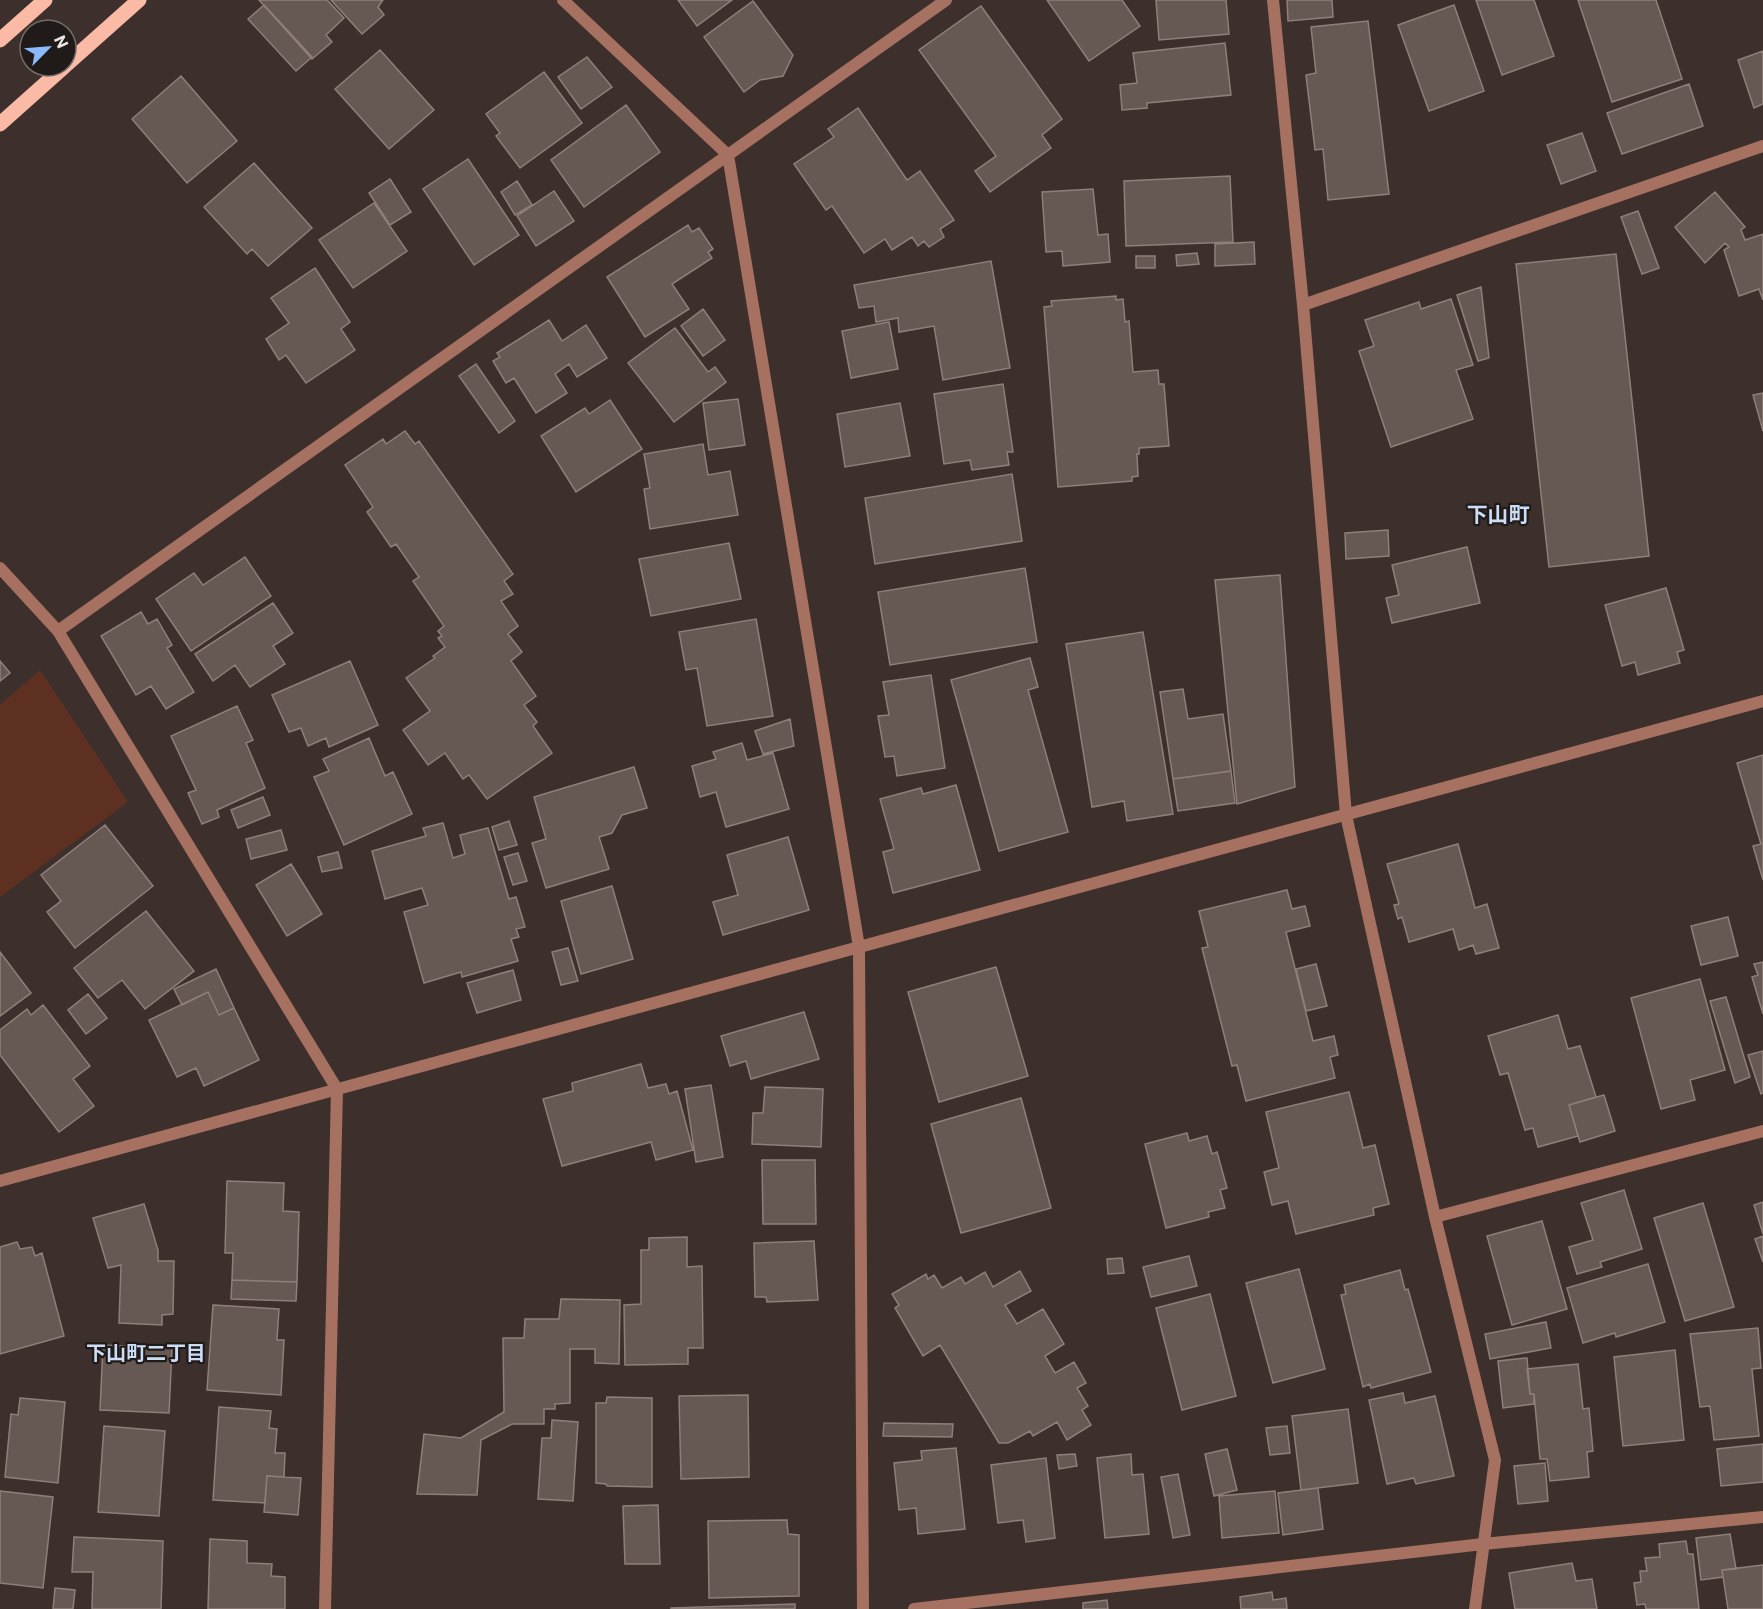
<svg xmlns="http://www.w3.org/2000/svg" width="1763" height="1609" font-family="Commissioner,'Noto Sans JP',sans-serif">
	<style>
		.green { fill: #5e3022 }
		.building { fill: #665853; stroke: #8e7f7a; stroke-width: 1.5 }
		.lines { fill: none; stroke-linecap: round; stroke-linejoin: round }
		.minor { stroke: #a67161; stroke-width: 12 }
		.tertiary { stroke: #a67161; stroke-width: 12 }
		.primary { stroke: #fbbaa5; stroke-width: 15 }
		.labels { text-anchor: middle; stroke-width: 4.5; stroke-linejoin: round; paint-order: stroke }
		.neighbourhood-label { font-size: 20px; font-weight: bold; fill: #ccdef7; stroke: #201a18 }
		.quarter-label { font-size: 21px; font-weight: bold; fill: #ccdef7; stroke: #201a18 }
	</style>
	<rect width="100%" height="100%" fill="#3d302c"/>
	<!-- green -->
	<path class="green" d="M40,670l88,132 -128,95v-192z"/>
	<!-- building -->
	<path class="building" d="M259,0h68l17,18 -18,17 6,7 -20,17z
		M331,0h52l-5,7 6,8 -22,19z
		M678,0h54l-35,26z
		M1047,0h75l18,26 -51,35z
		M1156,0h70l3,34 -70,6z
		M1287,0h45l1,17 -45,4z
		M1476,0h58l20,56 -52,19z
		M1578,0h78l26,79 -70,23z
		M753,1l40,54 -10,21 -23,4 -16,12 -40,-55z
		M264,5l48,52 -16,14 -48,-52z
		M1454,5l30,86 -55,20 -31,-86z
		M981,6l81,113 -20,16 9,13 -61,44 -15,-21 21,-15 -77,-106z
		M1368,21l21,173 -61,6 -5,-51 -8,1 -9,-75 10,-2 -5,-46z
		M1225,43l6,52 -84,8v5l-25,2 -2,-25 17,-2 -4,-30z
		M380,50l54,60 -45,39 -54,-60z
		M1763,51v53l-9,4 -16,-48z
		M587,57l25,30 -31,22 -23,-32z
		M544,72l38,51 -62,45 -24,-32 4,-3 -14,-19z
		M181,76l56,65 -50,42 -55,-64z
		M1689,84l14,42 -81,28 -15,-41z
		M626,105l34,47 -76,55 -33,-47z
		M858,108l49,72 13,-9 34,49 -14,9 4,8 -15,10 -5,-6 -6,5 -6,-9 -20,13 -7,-11 -21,14 -32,-47 -6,4 -32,-46 40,-27 -6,-8z
		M1582,133l14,38 -35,13 -14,-39z
		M468,159l51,76 -45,30 -51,-76z
		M254,163l58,65 -44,38 -16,-17 -5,5 -43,-47z
		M1230,176l3,66 -107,4 -2,-65z
		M390,179l21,33 -21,13 -21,-32z
		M517,181l15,24 -17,10 -14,-23z
		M1093,189l5,46 10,-1 2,28 -47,4 -1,-15 -16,1 -4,-60z
		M554,191l20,30 -38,25 -19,-30z
		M1715,192l30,35 -4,3 4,10 18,-6v66l-4,-11 -20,7 -15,-46 5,-3 -4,-4 -20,20 -30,-36z
		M374,203l33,48 -54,37 -34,-48z
		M1638,211l21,57 -17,6 -21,-57z
		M688,225l4,7 7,-4 14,21 -5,3 4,6 -40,26 17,25 -44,28 -38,-60z
		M1254,242l1,22 -40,2v-22z
		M1197,253l2,11 -22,2 -1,-11z
		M1616,254l33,302 -100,11 -33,-303z
		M1136,256h19v12h-19z
		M991,261l19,107 -67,12 -9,-54 -35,6 -1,-14 -22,4 -2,-16 -15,2 -5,-23z
		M315,268l35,54 -9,7 14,21 -49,33 -20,-28 -7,5 -13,-21 23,-16 -18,-25z
		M1481,287l8,71 -11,3 -21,-66z
		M1116,296v4l7,-1 2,23 4,-1 4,51 25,-2 1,14h5l5,62 -30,2v6h-2l1,22 -6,1v4l-74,6 -14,-180 8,-1 -1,-5z
		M1451,299l22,66 -17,5 17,49 -82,28 -32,-96 15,-5 -9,-26 54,-18 2,7z
		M703,309l22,31 -22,16 -22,-30z
		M549,320l13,21 24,-16 21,33 -30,19 -8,-13 -14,10 12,19 -31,20 -22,-35 -8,5 -13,-22 7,-4 -3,-4z
		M889,322l9,47 -47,9 -9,-47z
		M675,328l33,44 7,-5 11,15 -52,40 -46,-59z
		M476,364l39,57 -16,12 -40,-57z
		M1003,384l10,68h-6l2,13 -37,5 -2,-10 -26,4 -10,-70z
		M1763,393v38l-10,-36z
		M738,399l7,46 -36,5 -6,-47z
		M610,400l32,49 -66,43 -35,-56 44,-28 4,6z
		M900,403l10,53 -65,11 -8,-53z
		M405,431l10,13 4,-3 94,133 -9,7 9,13 -12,7 17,25 -10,8 14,18 -11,9 25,35 -12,9 13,17 -4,4 19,27 -65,46 -18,-24 -6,4 -18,-26 -17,12 -25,-35 27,-19 -24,-33 29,-20 -2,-2 12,-9 -7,-9 4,-2 -4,-5 6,-5 -31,-45 6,-4 -23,-33 -5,3 -24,-35 6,-5 -28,-42 38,-26 3,5z
		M703,444l5,31 22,-4 8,44 -88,14 -6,-40 6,-1 -6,-34z
		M1012,474l10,67 -147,23 -10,-66z
		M1388,530l1,26 -43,3 -1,-26z
		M729,543l12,56 -90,17 -12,-57z
		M1467,547l13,56 -88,20 -6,-25 13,-3 -7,-30z
		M245,557l26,39 -80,55 -35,-52 38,-26 9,12z
		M1025,568l12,74 -147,23 -12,-73z
		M1280,575l15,212 -58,17 -22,-224z
		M1666,588l18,62 -7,2 3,11 -42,12 -3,-13 -13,4 -17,-61z
		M273,603l20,30 -20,13 12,18 -35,23 -15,-22 -22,16 -18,-27z
		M141,612l7,12 9,-5 15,26 -5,3 27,44 -28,17 -15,-23 -15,9 -35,-59z
		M756,619l17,97 -66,10 -10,-58 -11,2 -7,-38z
		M1143,632l30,182 -46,7 -3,-20 -32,6 -26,-163z
		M1030,658l8,29 -10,3 40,142 -69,19 -48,-171z
		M0,661l10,12 -10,8z
		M350,661l28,64 -49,22 -3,-9 -18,8 -7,-18 -12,4 -17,-37z
		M931,675l14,93 -48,8 -3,-20 -9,1 -7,-41 11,-1 -6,-33z
		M1183,689l5,30 35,-5 8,57 -58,8 -13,-87z
		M237,706l16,34 -7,3 19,45 -48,22 2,7 -17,7 -14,-31 8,-3 -25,-54z
		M790,719l4,27 -31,8 -8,-23z
		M369,738l16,38 8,-4 19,42 -68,31 -30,-68 15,-6 -6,-12z
		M742,743l5,17 26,-7 16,56 -63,18 -10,-35 -16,5 -8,-31 24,-7 -3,-7z
		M1763,755v125l-10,-34 8,-2 -24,-81z
		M634,767l13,41 -25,7 -10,18 -13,4 10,32 -63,19 -14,-45 14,-4 -12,-42z
		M1231,771l4,32 -57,8 -5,-32z
		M956,785l24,85 -87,23 -10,-41 11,-3 -14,-50 41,-11 2,6z
		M263,797l7,18 -32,13 -7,-18z
		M509,821l8,24 -18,5 -7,-23z
		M443,823l10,35 12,-4 -5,-19 28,-7 21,71 7,-2 9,30 -9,2 3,8 -8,2 7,22 -56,16 -1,-5 -37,11 -20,-71 24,-7 -6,-17 -37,11 -13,-48 54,-15 -3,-8z
		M105,825l48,61 -78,62 -28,-36 14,-11 -20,-26z
		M281,830l6,20 -36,9 -5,-20z
		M788,837l21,73 -86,25 -10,-33 25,-7 -11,-40z
		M1458,844l17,64 12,-4 12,44 -23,6 -3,-9 -14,5 -6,-21 -44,13 -7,-25 -4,2 -4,-14 5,-1 -12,-40z
		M338,852l4,16 -20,4 -4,-15z
		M518,853l9,28 -14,4 -9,-28z
		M291,864l31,50 -35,22 -31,-51z
		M612,886l21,73 -52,15 -20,-73z
		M1287,890l5,19 13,-3 5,20 -24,6 27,109 21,-5 4,19 -8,2 5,21 -89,23 -9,-36 -5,1 -30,-118 6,-1 -9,-36z
		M146,911l48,60 -49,38 -23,-29 -24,18 -24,-30z
		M1728,917l10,39 -37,9 -10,-39z
		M568,948l10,33 -17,4 -9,-33z
		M0,952l31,41 -31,23z
		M1763,962v52l-11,-37 6,-2 -4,-11z
		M1316,964l11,42 -21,5 -10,-42z
		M996,967l32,109 -89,26 -31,-110z
		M216,969l18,39 -15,7 -11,-23 -26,13 -8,-16z
		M513,970l8,30 -44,13 -10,-30z
		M1700,979l25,91 -35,10 5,20 -34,9 -30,-111z
		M208,992l11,23 15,-7 25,52 -55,26 -8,-18 -19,9 -28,-57z
		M88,994l19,24 -21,16 -18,-24z
		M1726,997l24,80 -15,6 -25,-82z
		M43,1005l47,61 -17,13 21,27 -35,26 -59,-77v-25l27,-21 4,6z
		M804,1012l15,47 -68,20 -5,-18 -16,5 -9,-30z
		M1558,1015l10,34 12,-3 16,51 -27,8 9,31 -40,11 -5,-19 -8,2 -17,-57 -8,2 -12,-39z
		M1763,1051v42l-2,1 -13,-39z
		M641,1064l7,24 18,-4 3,10 8,-3 16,59 -37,10 -5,-18 -89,24 -19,-67 30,-8 -1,-8z
		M711,1085l12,72 -27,5 -11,-73z
		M765,1087l58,2 -2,58 -69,-3 1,-31h10z
		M1349,1092l14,56 12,-3 14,59 -16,4 1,7 -78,19 -8,-33 -16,4 -8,-33 15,-4 -13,-56z
		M1604,1095l11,36 -35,11 -11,-37z
		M1021,1098l30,110 -90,25 -30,-109z
		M1187,1133l2,8 18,-5 5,18 5,-2 10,36 -7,2 5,18 -17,4 1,5 -43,11 -21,-84z
		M762,1160h53l1,64h-53z
		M227,1181l57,2 -1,28 16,1 -2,70 -65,-2 1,-27h-8z
		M1624,1190l18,59 -42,13 2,5 -25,7 -8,-27 24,-7 -12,-37z
		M1763,1202v32l-9,-29z
		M1703,1203l31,104 -49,14 -31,-103z
		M144,1204l14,46v11h16l-1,53 -11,1v10l-43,-2 2,-58 -13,3 -15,-50z
		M1542,1221l25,88 -55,16 -25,-89z
		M1763,1236v26l-8,-23z
		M687,1237v30l15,-1 1,82h-15v16l-63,1 -1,-60 17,-1v-54h8v-12z
		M814,1241l4,59 -51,2 -1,-5h-11l-1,-54z
		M17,1242l3,7 12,-2 3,9 7,-3 22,83 -64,18v-107z
		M1189,1256l8,30 -46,11 -8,-30z
		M1122,1258l2,15 -16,1 -1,-15z
		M1648,1264l17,58 -49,15 -1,-4 -32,10 -16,-55z
		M1299,1269l26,100 -52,14 -27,-100z
		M1400,1270l5,20 3,-1 23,83 -60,16 -1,-4 -7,3 -22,-92 5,-1 -2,-9z
		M1020,1271l11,20 -26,14 12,19 26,-15 21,35 -19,12 10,17 19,-11 12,21 -9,5 11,18 -6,4 9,15 -24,15 -10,-18 -24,14 -3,-5 -22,12h-9l-59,-98 -17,11 -28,-48 4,-3 -7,-11 34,-20 2,5 6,-4 8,13 19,-11 4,7 20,-12 8,15z
		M232,1280l65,2 -1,19 -65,-2z
		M1210,1294l26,102 -54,14 -26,-102z
		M561,1299l59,1 -1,64 -24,-1v-14h-25v54l-15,1v5h-11v15h-32l-31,16 -4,55 -60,-1 7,-60 37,4 43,-26 -1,-74h21l1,-19h34z
		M213,1305l66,4 -2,31h7l-3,55 -74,-5z
		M1546,1322l5,26 -61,11 -5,-25z
		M1758,1328l3,40 -9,1 7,67 -45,4 -4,-34 -10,1 -10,-73z
		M103,1345l69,3 -3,65 -69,-3z
		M1675,1350l9,90 -61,6 -9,-89z
		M1527,1358l3,36h4v10l-31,4 -5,-47z
		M1578,1364l5,45 6,-1 4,43 -6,1 2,25 -39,4 -3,-22h-7l-6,-65h-4l-3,-25z
		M1403,1393l2,10 30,-7 19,80 -38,8 -2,-6 -27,6 -18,-84z
		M748,1395l1,82 -68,2 -2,-83z
		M607,1397l45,1v89l-45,-1 -1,-2 -10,-1v-80h10z
		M20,1398l45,4 -7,81 -53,-6 6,-63 7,1z
		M219,1407l52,4 -2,17 8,1 -2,24h10l-1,24 -17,-1 -2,27 -52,-3z
		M1348,1409l10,74 -57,7 -9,-74z
		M552,1420l26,2 -5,79 -35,-2 4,-61h9z
		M884,1423l69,1 -1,13 -69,-1z
		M104,1426l61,5 -6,85 -61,-4z
		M1287,1426l3,27 -20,2 -4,-27z
		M1763,1444v38l-42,4 -4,-37z
		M956,1448l9,81 -47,5 -2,-26 -17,2 -5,-47 28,-3 -1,-9z
		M1227,1449l10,41 -23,6 -9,-42z
		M1075,1454l2,12 -18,3 -2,-14z
		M1131,1454l1,21 11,-1 6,60 -44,4 -8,-80z
		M1046,1458l9,80 -29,4 -3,-22 -25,3 -7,-58z
		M1545,1463l3,38 -30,3 -4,-38z
		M1178,1474l12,61 -17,3 -12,-61z
		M267,1476l34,2 -3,37 -34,-3z
		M1318,1488l5,41 -40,6 -5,-42z
		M0,1491l53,6 -10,91 -43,-5z
		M1275,1491l4,42 -57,5 -3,-42z
		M658,1505l2,59h-35l-2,-58z
		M787,1520l1,14 11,1v61l-90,2 -1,-77z
		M1730,1534l6,35 -14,1 1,7 -22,3 -5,-42z
		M74,1537l89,4 -2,68h-69l1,-37h-21z
		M210,1539l37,2v22l25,1 -1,12 14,1v32h-77z
		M1686,1541l2,13h5l6,55h-53l-1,-5 -8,1 -3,-22 7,-1 -1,-11h7l-2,-13 15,-1 -1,-13z
		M1572,1563l4,18 16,-2 5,30h-82l-6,-36z
		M1763,1565v44h-35l-6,-39z
		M55,1588l20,2 -2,19h-20z
		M1272,1592l1,8 13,-2 1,11h-46l-1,-12z
		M1107,1600l1,9h-25v-6z
		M795,1604v5h-124v-1z"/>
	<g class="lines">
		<!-- minor -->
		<path class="minor" d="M563,0l165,155 131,792 4,662
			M1273,0l30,305 43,510 89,402 60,243 -20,149
			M1303,305l460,-159
			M0,568l58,63 279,458 -12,520
			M58,631l888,-631
			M1435,1217l328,-86
			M914,1609l569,-65 280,-27"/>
		<!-- tertiary -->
		<path class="tertiary" d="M0,1181l1763,-480"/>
		<!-- primary -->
		<path class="primary" d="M0,40l45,-40
			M66,65l73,-65
			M0,124l65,-58"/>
	</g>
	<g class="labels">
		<!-- neighbourhood labels -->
		<g class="neighbourhood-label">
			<text x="146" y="1360">下山町二丁目</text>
		</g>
		<!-- quarter labels -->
		<g class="quarter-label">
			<text x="1498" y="522">下山町</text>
		</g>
	</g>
	<!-- north arrow -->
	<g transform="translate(48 48) rotate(65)"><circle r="28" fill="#201a18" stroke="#726b68" stroke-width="1.5"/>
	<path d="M0-4.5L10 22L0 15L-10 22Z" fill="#8abafc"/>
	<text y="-9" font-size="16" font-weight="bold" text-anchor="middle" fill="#ede4e1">N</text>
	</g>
</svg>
